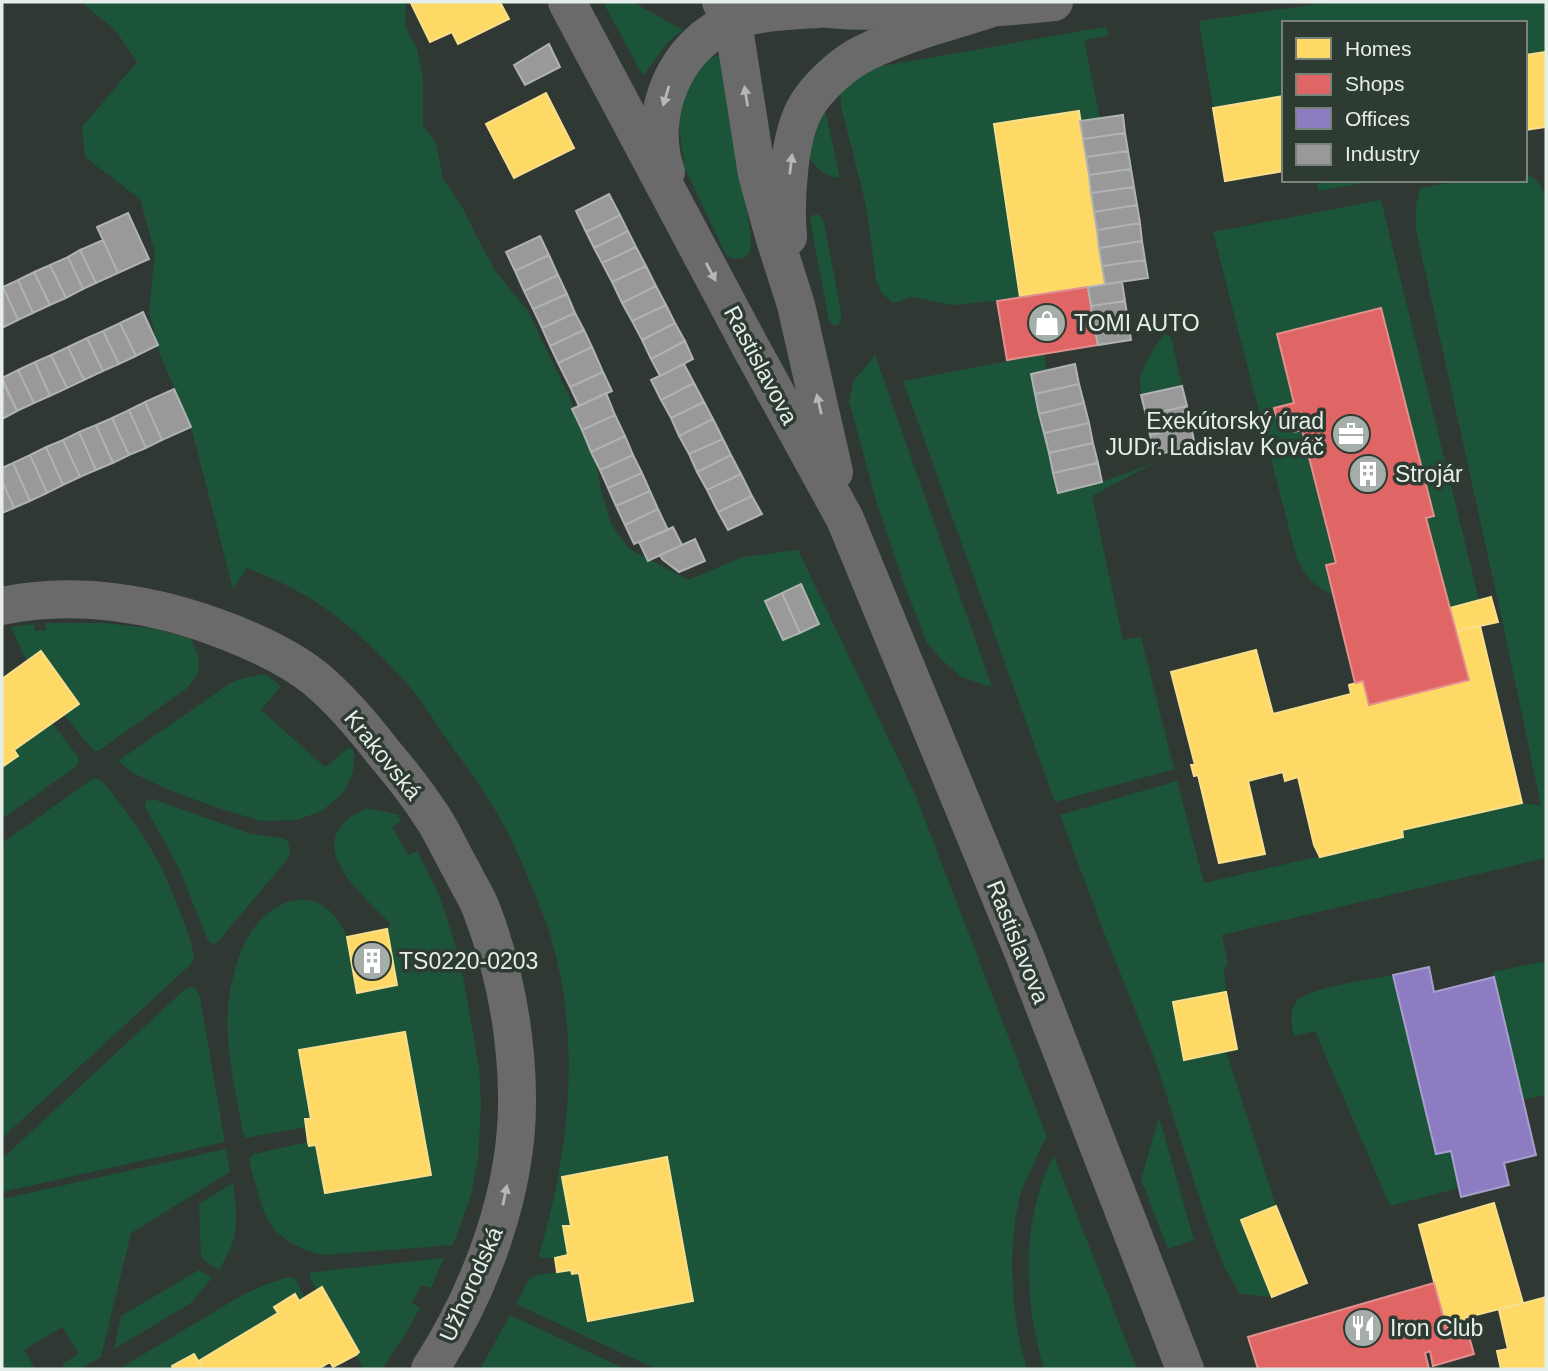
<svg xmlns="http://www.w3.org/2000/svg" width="1548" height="1371" font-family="Helvetica,sans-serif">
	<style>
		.green { fill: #1b5439 }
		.homes { fill: #ffd966; stroke: #f7df8d; stroke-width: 2 }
		.shops { fill: #e06666; stroke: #e28f8d; stroke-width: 2 }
		.offices { fill: #8e7cc3; stroke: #a89ece; stroke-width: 2 }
		.industry { fill: #999; stroke: #b0b2b1; stroke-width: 2 }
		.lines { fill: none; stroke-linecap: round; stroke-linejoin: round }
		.minor { stroke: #6b6a6a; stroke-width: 38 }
		.tertiary { stroke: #6b6a6a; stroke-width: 38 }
		.oneway { fill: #b4b9b6 }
		.labels { text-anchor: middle; stroke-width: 7; stroke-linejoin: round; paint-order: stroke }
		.poi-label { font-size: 23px; fill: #e5eee8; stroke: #2d3b33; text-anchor: start }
		.street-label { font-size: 23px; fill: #e5eee8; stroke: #2d3b33 }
	</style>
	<rect width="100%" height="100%" fill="#303834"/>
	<!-- green -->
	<path class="green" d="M84,2h322l-1,24 12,23 6,28v48l13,18 7,35 20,31 18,36 15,27 32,39 65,136 9,47 9,30 17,24 60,32 55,-23 55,-7 117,244 132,343c-6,8 -8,15 -12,24 -5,12 -12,23 -15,35 -13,51 -9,123 7,173h-371l-140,-65 14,-26 6,-3 35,-5 1,4 7,-1 9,48 105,-20 -26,-143 -105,19 9,49 -8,1 5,28 -13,3h-14l-2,-3c31,-104 43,-219 10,-324 -3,-11 -9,-23 -13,-34 -10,-26 -22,-53 -35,-77 -16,-28 -35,-54 -53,-79 -13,-19 -25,-39 -40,-56 -33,-38 -73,-75 -118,-98 -14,-7 -29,-13 -43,-19l-14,21 -42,-162 -31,-72 -11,-44 6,-59 -15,-53 -55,-42 -3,-30 55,-65 -22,-32 -30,-25z
		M603,2h30l50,28 -16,13 -24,33z
		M1332,2h214v50l-21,3v-32h-241v73l-71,12 -14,-87z
		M1105,27l4,8 -25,5 16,78 -20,3 -86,4 26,172 -23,4 -44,4 -41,-8 -19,6 -12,-11 -5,-13 -10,-74 -25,-99 -1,-16 25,-21z
		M723,53l28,184c0,17 -2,24 -21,21l-5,-5 -40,-84 -6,-43 3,-24 8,-21 19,-22z
		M823,100l17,78c-18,-3 -22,-8 -32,-23z
		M1525,174c12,3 17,13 21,24v660l-324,77 6,29 -4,5 2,23 -53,10 11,57 42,-8 50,155 -4,91 -32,-3 -16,-27 -18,-49 -52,-161 -51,-127 -43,-115 117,-34 27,102 199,-46 -1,-7 120,-27 19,3 -35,-168 -90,-408v-25l4,-17 43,-8h62z
		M1317,180h63l-62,11z
		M1381,200l98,400 -29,8 -24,-90 8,-3 -53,-207 -104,26 17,69 -20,5 5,17 12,-3 3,10 8,-2 34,133 -2,32c-19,-8 -30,-19 -38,-39l-83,-324z
		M818,214l6,8 17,90v8l-3,5h-5l-4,-4 -19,-102 1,-3z
		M1165,334l6,3 11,49 -41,9c0,-5 -1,-11 -1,-17 2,-10 17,-37 25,-44z
		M1044,354l3,17 -16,4 27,117 44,-10 52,-19 -62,33 31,144 18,-3 33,132 -119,33 -152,-421z
		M875,355l117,332 -31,-10 -19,-17 -15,-17 -24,-62 -26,-77 -28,-103 4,-19z
		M46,623h57l48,5 40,11c10,20 12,33 -5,50l-88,62h-4l-30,-36 15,-12 -38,-52 -14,11 -16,-35 23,-3 1,7 11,-1z
		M265,674l16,12 -20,24 64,57 25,-20 4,5 -1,20 -9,20 -22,19 -25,9 -36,1 -43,-13 -49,-18 -36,-17 -15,-12 114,-79 12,-4z
		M52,723l26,34 1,4 -2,5 -75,53v-52l16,-11 -4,-6z
		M94,778c12,4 19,16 26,26 29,36 44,65 60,108 6,15 12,30 14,47l-4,6 -188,173v-295z
		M153,799l98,35 31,4 6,3 2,9 -1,7 -72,86 -5,1 -4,-3 -29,-73 -34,-61 1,-6z
		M365,809l13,1 20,5 3,6 -9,6 16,28 9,-4 23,46 20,63 19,107 2,37 -3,55 -7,36 -18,50 -128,10c-21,-3 -45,-15 -56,-33 -7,-12 -10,-25 -13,-37 -3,-9 -6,-18 -7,-27l5,-4 54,-12 1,4 7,-1 9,48 106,-18 -26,-143 -106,18 12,69h-6l1,8 -60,11 -3,-6c-9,-51 -24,-104 -10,-154 4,-18 12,-40 24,-54 30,-35 70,-33 89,11 6,14 8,42 11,58l40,-8 -10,-56 3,-2 -1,-5c-31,-31 -92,-82 -24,-113z
		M1546,961v134l-23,5 -31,-128z
		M1393,975l43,179 15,-3 8,37 -69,18 -75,-175 -21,5c-3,-11 -5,-27 4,-36 14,-13 74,-21 95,-25z
		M190,987l7,2 3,9 25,144 -223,50v-33l182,-169z
		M1159,1117l35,123 -26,9 -27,-70z
		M226,1149l4,23 -99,61 -30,124 -21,12h-15l-3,-5 17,-10 -17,-27 -38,23 11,19h-33v-170z
		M1054,1156l83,213h-93c-20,-65 -24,-151 10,-213z
		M233,1183c5,40 7,51 -14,87l-15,-10 -3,-4 -2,-52z
		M444,1258l-13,30 -10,-3 -9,18 8,5 -13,23 -25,38h-18l-8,-14 3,-4 -37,-64 -5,3 -7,-11v-5l3,-2z
		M199,1270l13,8 -21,25 -77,46 7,-33z
		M289,1277l7,2 8,18 -5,4 -4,-7 -21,12 4,7 -79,48 -5,-7 -22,12 1,3h-54l120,-72 25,-12z
		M510,1315l115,54h-145z"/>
	<!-- homes -->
	<path class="homes" d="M414,2h86l9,17 -51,25 -6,-12 -22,10 -19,-39z
		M1546,52v75l-21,3v-75z
		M546,93l28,55 -60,30 -28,-54z
		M1284,96v75l-59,10 -12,-73z
		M1079,111l26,173 -85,13 -26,-173z
		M1491,597l7,25 -42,9 -6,-23z
		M1480,626l42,177 -120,27 1,7 -83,20 -6,-12 -16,-68 -13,4 -2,-9 -35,9 17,73 -46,9 -21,-88 -4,1 -3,-11h4l-24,-93 85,-22 17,64 78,-20 -2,-9 14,-4 6,24 100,-25 -13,-49z
		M41,651l38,53 -65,46 4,6 -16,11v-88z
		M387,929l10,56 -40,8 -10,-56z
		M1226,992l11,57 -53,11 -11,-58z
		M405,1032l26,143 -106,18 -9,-48 -7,1 -1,-4 -3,-23h6l-12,-69z
		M667,1157l26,144 -105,20 -9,-48 -7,1 -1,-4 -14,2 -2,-14 13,-3 -5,-29h8l-9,-49z
		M1494,1203l29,100 -59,15 2,8 -19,4 -28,-105z
		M1276,1206l31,77 -35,14 -31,-77z
		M322,1287l37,65 -3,3 -23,12 -3,-5 -12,7h-115l-4,-8 79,-48 -4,-6 21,-13 4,7z
		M1546,1297v72h-45l-4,-18 11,-2 -9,-39z
		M194,1354l9,15h-30l-1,-3z"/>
	<!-- shops -->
	<path class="shops" d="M1088,287l10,58 -91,15 -10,-59z
		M1381,308l53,208 -8,2 43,162 -100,25 -6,-24 -8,2 -29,-118 10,-2 -34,-133 -8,2 -3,-10 -12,3 -5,-17 20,-5 -17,-69z
		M1434,1283l13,47 19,-4 8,28 -41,12 -3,-15 -5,2 4,16h-171l-10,-32z"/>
	<!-- offices -->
	<path class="offices" d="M1429,967l5,25 60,-15 42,178 -32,8 5,22 -48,12 -10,-46 -15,3 -43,-179z"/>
	<!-- industry -->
	<path class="industry" d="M549,44l11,23 -35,18 -11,-20z
		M1123,115l2,18 -42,6 -3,-18z
		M1125,133l3,18 -42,6 -3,-18z
		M1128,151l3,18 -42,6 -3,-18z
		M1131,169l3,18 -43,6 -2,-18z
		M1134,187l3,18 -43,7 -3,-19z
		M609,194l11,21 -34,17 -10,-21z
		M1137,205l3,18 -43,7 -3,-18z
		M128,213l21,46 -31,14 -21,-46z
		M620,215l8,16 -34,17 -8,-16z
		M1140,223l2,18 -43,7 -2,-18z
		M628,231l8,16 -34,16 -8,-15z
		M540,236l9,19 -34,16 -9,-19z
		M103,240l15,33 -22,10 -16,-33z
		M1142,241l3,19 -43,6 -3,-18z
		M636,247l10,19 -34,16 -10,-19z
		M80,250l16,33 -13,6 -15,-32z
		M549,255l9,20 -34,16 -9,-20z
		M68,257l15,32 -17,9 -16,-33z
		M1145,260l3,18 -43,6 -3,-18z
		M50,265l16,33 -16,7 -16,-33z
		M646,266l10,20 -34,17 -10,-21z
		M34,272l16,33 -17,8 -15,-33z
		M558,275l9,19 -34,15 -9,-18z
		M18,280l15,33 -15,7 -15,-33z
		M1122,282l3,19 -34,5 -3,-19z
		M656,286l10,19 -34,16 -10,-18z
		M3,287l15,33 -16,8v-40z
		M567,294l8,19 -33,15 -9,-19z
		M1125,301l3,20 -34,5 -3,-20z
		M666,305l9,18 -33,17 -10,-19z
		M143,312l15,33 -22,11 -16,-33z
		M575,313l9,17 -34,16 -8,-18z
		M1128,321l3,19 -33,5 -4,-19z
		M120,323l16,33 -17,8 -16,-33z
		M675,323l10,18 -34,18 -9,-19z
		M584,330l8,17 -34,16 -8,-17z
		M103,331l16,33 -16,7 -16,-33z
		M87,338l16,33 -19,9 -16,-33z
		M685,341l8,18 -33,17 -9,-17z
		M68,347l16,33 -17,8 -16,-33z
		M592,347l11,25 -33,15 -12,-24z
		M51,355l16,33 -17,8 -15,-34z
		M35,362l15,34 -16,7 -16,-33z
		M684,364l10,19 -33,17 -10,-20z
		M1075,364l4,20 -44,10 -4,-20z
		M18,370l16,33 -17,8 -15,-33z
		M603,372l9,19 -33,15 -9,-19z
		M2,380l15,31 -15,8z
		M694,383l10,19 -33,16 -10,-18z
		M1079,384l5,19 -45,11 -4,-20z
		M1182,386l5,20 -41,9 -5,-20z
		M174,389l17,38 -29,13 -17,-38z
		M606,393l9,22 -33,15 -10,-21z
		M145,402l17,38 -16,8 -17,-38z
		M704,402l9,17 -34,17 -8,-18z
		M1084,403l5,20 -45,10 -5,-19z
		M1187,406l4,20 -41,9 -4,-20z
		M129,410l17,38 -17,7 -17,-37z
		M615,415l10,21 -34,16 -9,-22z
		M112,418l17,37 -16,8 -17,-38z
		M713,419l10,20 -34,15 -10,-18z
		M1089,423l4,20 -44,10 -5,-20z
		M96,425l17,38 -17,7 -17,-38z
		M1191,426l4,20 -40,9 -5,-20z
		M79,432l17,38 -16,7 -17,-37z
		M625,436l8,19 -33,15 -9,-18z
		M723,439l8,16 -34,17 -8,-18z
		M63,440l17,37 -17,8 -17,-38z
		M1093,443l5,20 -45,10 -4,-20z
		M46,447l17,38 -16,8 -17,-38z
		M30,455l17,38 -17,8 -17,-38z
		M633,455l9,18 -34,15 -8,-18z
		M731,455l10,19 -34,16 -10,-18z
		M13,463l17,38 -16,7 -12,-27v-13z
		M1098,463l4,19 -44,11 -5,-20z
		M642,473l8,18 -34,15 -8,-18z
		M741,474l11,22 -34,16 -11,-22z
		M2,481l12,27 -12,5z
		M650,491l8,18 -33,16 -9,-19z
		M752,496l10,18 -34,16 -10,-18z
		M658,509l10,21 -34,14 -9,-19z
		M673,527l9,18 -34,16 -9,-19z
		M695,539l10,22 -26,11 -17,-13 -2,-4z
		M801,584l18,40 -19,9 -18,-40z
		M782,593l18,40 -17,7 -18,-39z"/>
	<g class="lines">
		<!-- minor -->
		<path class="minor" d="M2,606c75,-16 156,-2 227,26 30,12 61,26 87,47 25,21 47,47 67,73 18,21 35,43 50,66 11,17 19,36 29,53 6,13 15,26 20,40 22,58 34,120 35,183 2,95 -36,196 -87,275"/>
		<!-- tertiary -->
		<path class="tertiary" d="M567,2l183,344 95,173 179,435 161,415
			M721,2l12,20 24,152 17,62 22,69 38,167
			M795,4c32,7 64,7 97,7 54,0 108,-3 162,-9
			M666,172c-20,-57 9,-128 66,-150 27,-11 57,-11 86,-13
			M788,237c-3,-35 0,-102 19,-132 10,-17 33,-38 50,-48 39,-22 90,-34 132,-48"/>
	</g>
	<!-- one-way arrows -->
	<defs><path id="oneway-solid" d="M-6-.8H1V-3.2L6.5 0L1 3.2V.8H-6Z" transform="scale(1.75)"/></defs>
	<g class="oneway">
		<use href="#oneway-solid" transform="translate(666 96) rotate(107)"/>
		<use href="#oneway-solid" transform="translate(746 96) rotate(-99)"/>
		<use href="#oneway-solid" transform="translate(791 164) rotate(-83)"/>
		<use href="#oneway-solid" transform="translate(711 272) rotate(62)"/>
		<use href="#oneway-solid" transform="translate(819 404) rotate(-103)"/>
		<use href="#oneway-solid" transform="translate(505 1195) rotate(-78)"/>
	</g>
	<!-- icons -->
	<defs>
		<symbol id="shop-disc" viewBox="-11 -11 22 22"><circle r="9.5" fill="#a6aea9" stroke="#2d3b33"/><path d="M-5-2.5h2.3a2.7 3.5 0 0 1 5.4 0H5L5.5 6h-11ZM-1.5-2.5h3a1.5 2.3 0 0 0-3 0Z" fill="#fff"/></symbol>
		<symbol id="office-disc" viewBox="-11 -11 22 22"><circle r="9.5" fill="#a6aea9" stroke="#2d3b33"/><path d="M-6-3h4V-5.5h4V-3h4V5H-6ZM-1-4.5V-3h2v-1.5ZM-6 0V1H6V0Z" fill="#fff"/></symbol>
		<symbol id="building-disc" viewBox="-11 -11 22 22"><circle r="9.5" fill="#a6aea9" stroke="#2d3b33"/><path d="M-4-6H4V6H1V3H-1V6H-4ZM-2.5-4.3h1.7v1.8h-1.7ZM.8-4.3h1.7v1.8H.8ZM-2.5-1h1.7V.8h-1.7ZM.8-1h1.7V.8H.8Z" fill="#fff"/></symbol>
		<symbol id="restaurant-disc" viewBox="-11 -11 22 22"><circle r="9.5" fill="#a6aea9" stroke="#2d3b33"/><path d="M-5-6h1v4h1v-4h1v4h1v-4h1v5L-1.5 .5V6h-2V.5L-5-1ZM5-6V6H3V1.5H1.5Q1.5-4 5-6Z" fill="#fff"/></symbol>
	</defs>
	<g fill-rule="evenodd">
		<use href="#shop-disc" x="1025" y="301" width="44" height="44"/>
		<use href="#office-disc" x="1329" y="412" width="44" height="44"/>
		<use href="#building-disc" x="1346" y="452" width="44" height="44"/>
		<use href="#building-disc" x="350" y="939" width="44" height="44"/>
		<use href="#restaurant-disc" x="1341" y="1306" width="44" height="44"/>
	</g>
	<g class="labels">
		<!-- poi labels -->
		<g class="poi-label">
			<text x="1074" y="331">TOMI AUTO</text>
			<text x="1324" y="429" text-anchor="end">Exekútorský úrad<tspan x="1324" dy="26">JUDr. Ladislav Kováč</tspan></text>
			<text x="1395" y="482">Strojár</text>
			<text x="399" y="969">TS0220-0203</text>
			<text x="1390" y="1336">Iron Club</text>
		</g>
		<!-- street labels -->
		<g class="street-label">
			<text transform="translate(761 365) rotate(62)" y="8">Rastislavova</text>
			<text transform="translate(383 755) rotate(51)" y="8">Krakovská</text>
			<text transform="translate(1018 942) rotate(68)" y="8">Rastislavova</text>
			<text transform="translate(471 1284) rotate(-66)" y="8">Užhorodská</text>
		</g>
	</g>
	<!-- border -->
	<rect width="1548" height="1371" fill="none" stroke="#e5eee8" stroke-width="7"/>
	<!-- legend -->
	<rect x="1282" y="21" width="245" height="161" fill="#2d3b33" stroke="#77837b" stroke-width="2"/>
	<rect x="1296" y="38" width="35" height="21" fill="#ffd966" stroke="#77837b" stroke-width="2"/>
	<text x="1345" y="56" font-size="21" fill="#e5eee8">Homes</text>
	<rect x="1296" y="74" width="35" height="21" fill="#e06666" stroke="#77837b" stroke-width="2"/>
	<text x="1345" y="91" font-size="21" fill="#e5eee8">Shops</text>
	<rect x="1296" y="108" width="35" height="21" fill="#8e7cc3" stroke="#77837b" stroke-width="2"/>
	<text x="1345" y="126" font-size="21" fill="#e5eee8">Offices</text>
	<rect x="1296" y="144" width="35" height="21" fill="#999999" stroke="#77837b" stroke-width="2"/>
	<text x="1345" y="161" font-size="21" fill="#e5eee8">Industry</text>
</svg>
